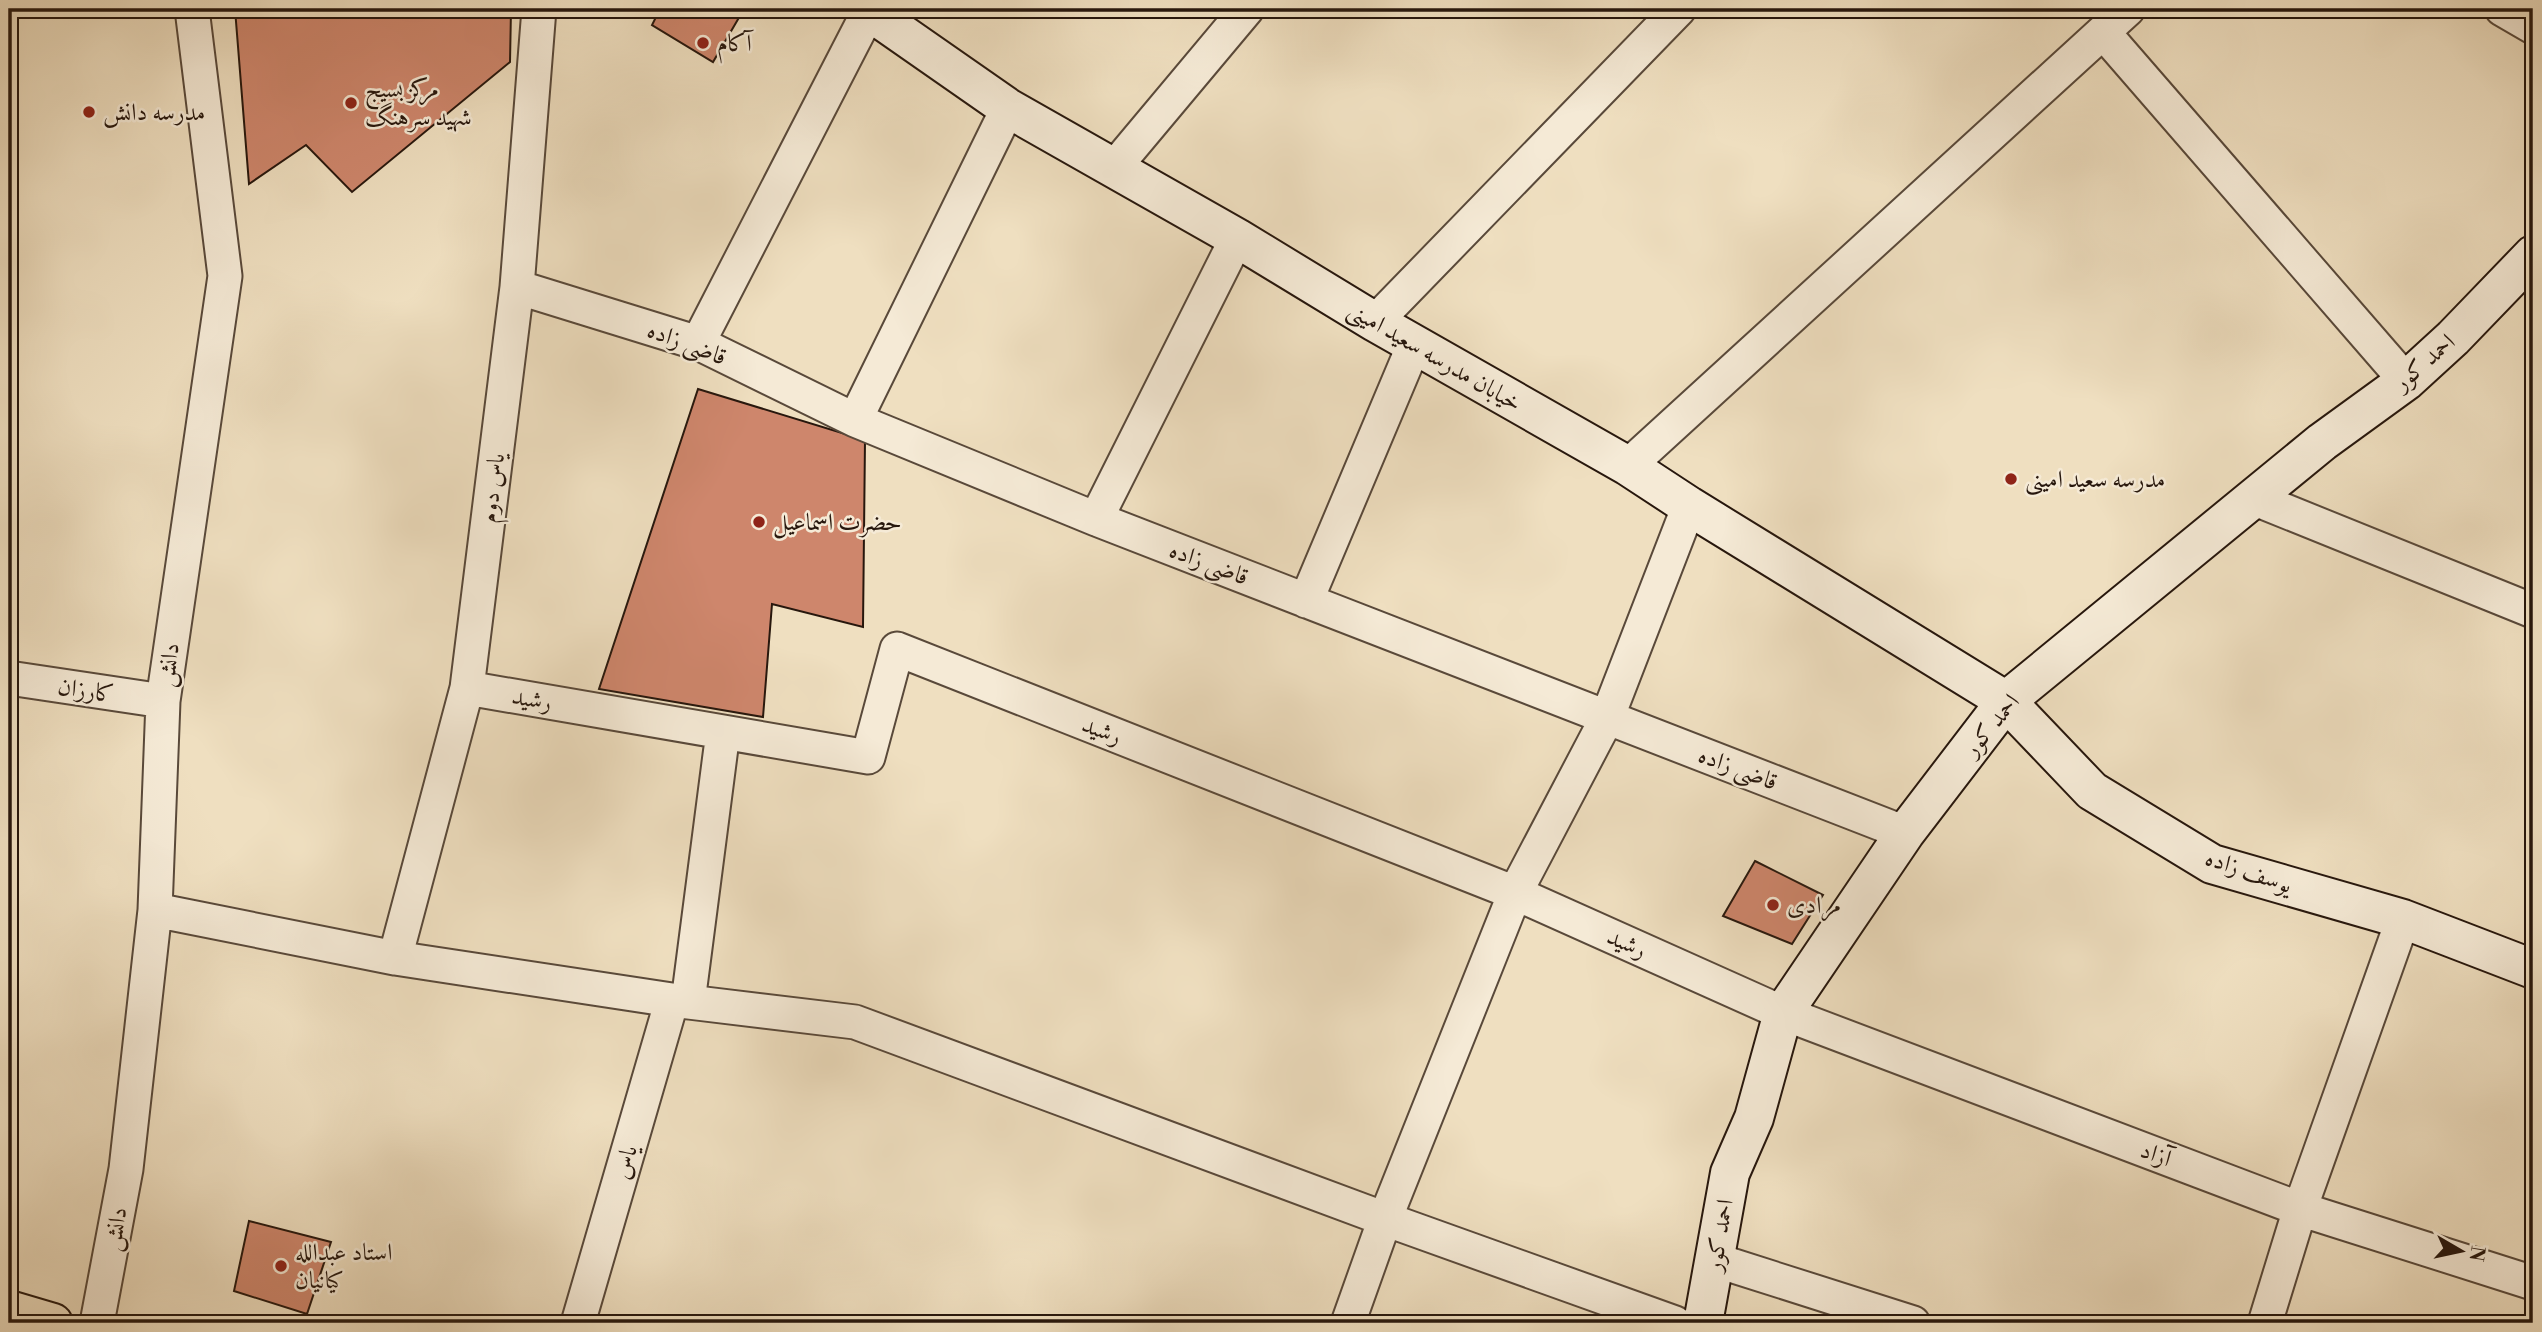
<svg xmlns="http://www.w3.org/2000/svg" width="2542" height="1332" font-family="'Libre Bodoni',Amiri,serif">
	<style>
		.building { fill: #ce866c; stroke: #27170d; stroke-width: 2 }
		.lines { fill: none; stroke-linecap: round; stroke-linejoin: round }
		.street-casing { stroke: #59493a; stroke-width: 37 }
		.secondary-casing { stroke: #27170d; stroke-width: 42 }
		.primary-casing { stroke: #27170d; stroke-width: 42 }
		.street { stroke: #f5ead6; stroke-width: 33 }
		.secondary { stroke: #f5ead6; stroke-width: 38 }
		.primary { stroke: #efdfc0; stroke-width: 38 }
		.poi-dot { fill: #8f2418; stroke: #f5ead6; stroke-width: 2.5 }
		.labels { text-anchor: middle; stroke-width: 5; stroke-linejoin: round; paint-order: stroke }
		.poi-label { font-size: 24px; fill: #27170d; stroke: #f5ead6; text-anchor: start }
		.street-label { font-size: 24px; fill: #27170d; stroke: #f5ead6 }
	</style>
	<rect width="100%" height="100%" fill="#efdfc0"/>
	<filter id="stains"><feTurbulence type="fractalNoise" baseFrequency=".00286" numOctaves="4"/><feColorMatrix values="0 0 0 0 .2 0 0 0 0 .09 0 0 0 0 .02 0 0 0 .5 -.17"/></filter>
	<radialGradient id="worn" r=".72"><stop offset=".6" stop-color="#630" stop-opacity="0"/><stop offset="1" stop-color="#630" stop-opacity=".3"/></radialGradient>
	<!-- building -->
	<path class="building" d="M235,9h276l-1,53 -158,130 -46,-47 -57,39z
		M660,9h84l-31,53 -61,-37z
		M698,389l167,51 -2,187 -91,-23 -9,113 -164,-28z
		M1755,861l68,34 -31,49 -69,-28z
		M249,1221l82,21 -24,72 -73,-23z"/>
	<g class="lines">
		<defs>
			<path id="street" d="M2502,9l31,18
				M2103,32l303,349
				M1113,169l134,-160
				M517,287l181,56 157,77 241,99 809,314
				M1375,322l304,-313
				M698,343l171,-332
				M855,420l153,-312
				M1628,466l500,-457
				M2253,498l280,113
				M1096,519l141,-281
				M1306,601l108,-256
				M9,678l154,23
				M467,688l401,69 29,-108 618,244 268,120 517,196 233,74
				M155,910l240,48 277,42 183,22 530,197 290,104
				M395,958l72,-270 50,-401 22,-278
				M688,1002l35,-270
				M1715,1260l198,63
				M97,1323l29,-154 29,-259 8,-209 62,-425 -33,-267
				M578,1323l94,-323
				M1348,1323l37,-104 130,-326 92,-175 82,-212
				M2265,1323l35,-114 103,-290"/>
			<path id="secondary" d="M866,9l142,99 229,130 138,84 253,144 61,40 317,195 86,90 120,73 191,55 130,50
				M1703,1323l27,-150 24,-55 29,-105 122,-180 101,-132 316,-259 84,-61 47,-43 80,-83"/>
			<path id="primary" d="M9,1310l44,13"/>
		</defs>
		<!-- street casing -->
		<use href="#street" class="street-casing"/>
		<!-- secondary casing -->
		<use href="#secondary" class="secondary-casing"/>
		<!-- primary casing -->
		<use href="#primary" class="primary-casing"/>
		<!-- street -->
		<use href="#street" class="street"/>
		<!-- secondary -->
		<use href="#secondary" class="secondary"/>
		<!-- primary -->
		<use href="#primary" class="primary"/>
	</g>
	<!-- markers -->
	<g class="poi-dot">
		<circle cx="703" cy="43" r="7"/>
		<circle cx="351" cy="103" r="7"/>
		<circle cx="89" cy="112" r="7"/>
		<circle cx="2011" cy="479" r="7"/>
		<circle cx="759" cy="522" r="7"/>
		<circle cx="1773" cy="905" r="7"/>
		<circle cx="281" cy="1266" r="7"/>
	</g>
	<g class="labels">
		<!-- poi labels -->
		<g class="poi-label">
			<text x="717" y="51">آکام</text>
			<text x="365" y="97">مرکز بسیج<tspan x="365" dy="28">شهید سرهنگ</tspan></text>
			<text x="103" y="120">مدرسه دانش</text>
			<text x="2025" y="487">مدرسه سعید امینی</text>
			<text x="773" y="530">حضرت اسماعیل</text>
			<text x="1787" y="913">مرادی</text>
			<text x="295" y="1260">استاد عبدالله<tspan x="295" dy="28">کیانیان</tspan></text>
		</g>
		<!-- street labels -->
		<g class="street-label">
			<text transform="translate(687 343) rotate(21)" y="8">قاضی زاده</text>
			<text transform="translate(1435 356) rotate(30)" y="8">خیابان مدرسه سعید امینی</text>
			<text transform="translate(2424 362) rotate(-41)" y="8">احمد کور</text>
			<text transform="translate(492 488) rotate(-83)" y="8">یاس دوم</text>
			<text transform="translate(1209 563) rotate(21)" y="8">قاضی زاده</text>
			<text transform="translate(168 665) rotate(-82)" y="8">دانش</text>
			<text transform="translate(86 690) rotate(9)" y="8">کارزان</text>
			<text transform="translate(532 699) rotate(10)" y="8">رشید</text>
			<text transform="translate(1991 725) rotate(-50)" y="8">احمد کور</text>
			<text transform="translate(1102 730) rotate(21)" y="8">رشید</text>
			<text transform="translate(1738 768) rotate(21)" y="8">قاضی زاده</text>
			<text transform="translate(2249 871) rotate(19)" y="8">یوسف زاده</text>
			<text transform="translate(1627 943) rotate(24)" y="8">رشید</text>
			<text transform="translate(2156 1154) rotate(21)" y="8">آزاد</text>
			<text transform="translate(625 1162) rotate(-74)" y="8">یاس</text>
			<text transform="translate(115 1229) rotate(-80)" y="8">دانش</text>
			<text transform="translate(1719 1235) rotate(-80)" y="8">احمد کور</text>
		</g>
	</g>
	<!-- margin -->
	<rect width="2542" height="1332" fill="none" stroke="#efdfc0" stroke-width="35"/>
	<rect x="10" y="10" width="2521" height="1311" fill="none" stroke="#27170d" stroke-width="3.5"/>
	<rect x="18" y="18" width="2507" height="1297" fill="none" stroke="#27170d" stroke-width="2"/>
	<!-- north arrow -->
	<g transform="translate(2461 1251) rotate(99)" stroke="#f5ead6" stroke-width="5" paint-order="stroke">
	<path d="M0-5L12 26L0 18L-12 26Z" fill="#27170d"/>
	<text y="-10" font-size="19" font-weight="bold" text-anchor="middle" fill="#27170d">N</text>
	</g>
	<rect width="100%" height="100%" filter="url(#stains)"/>
	<rect width="100%" height="100%" fill="url(#worn)"/>
</svg>
